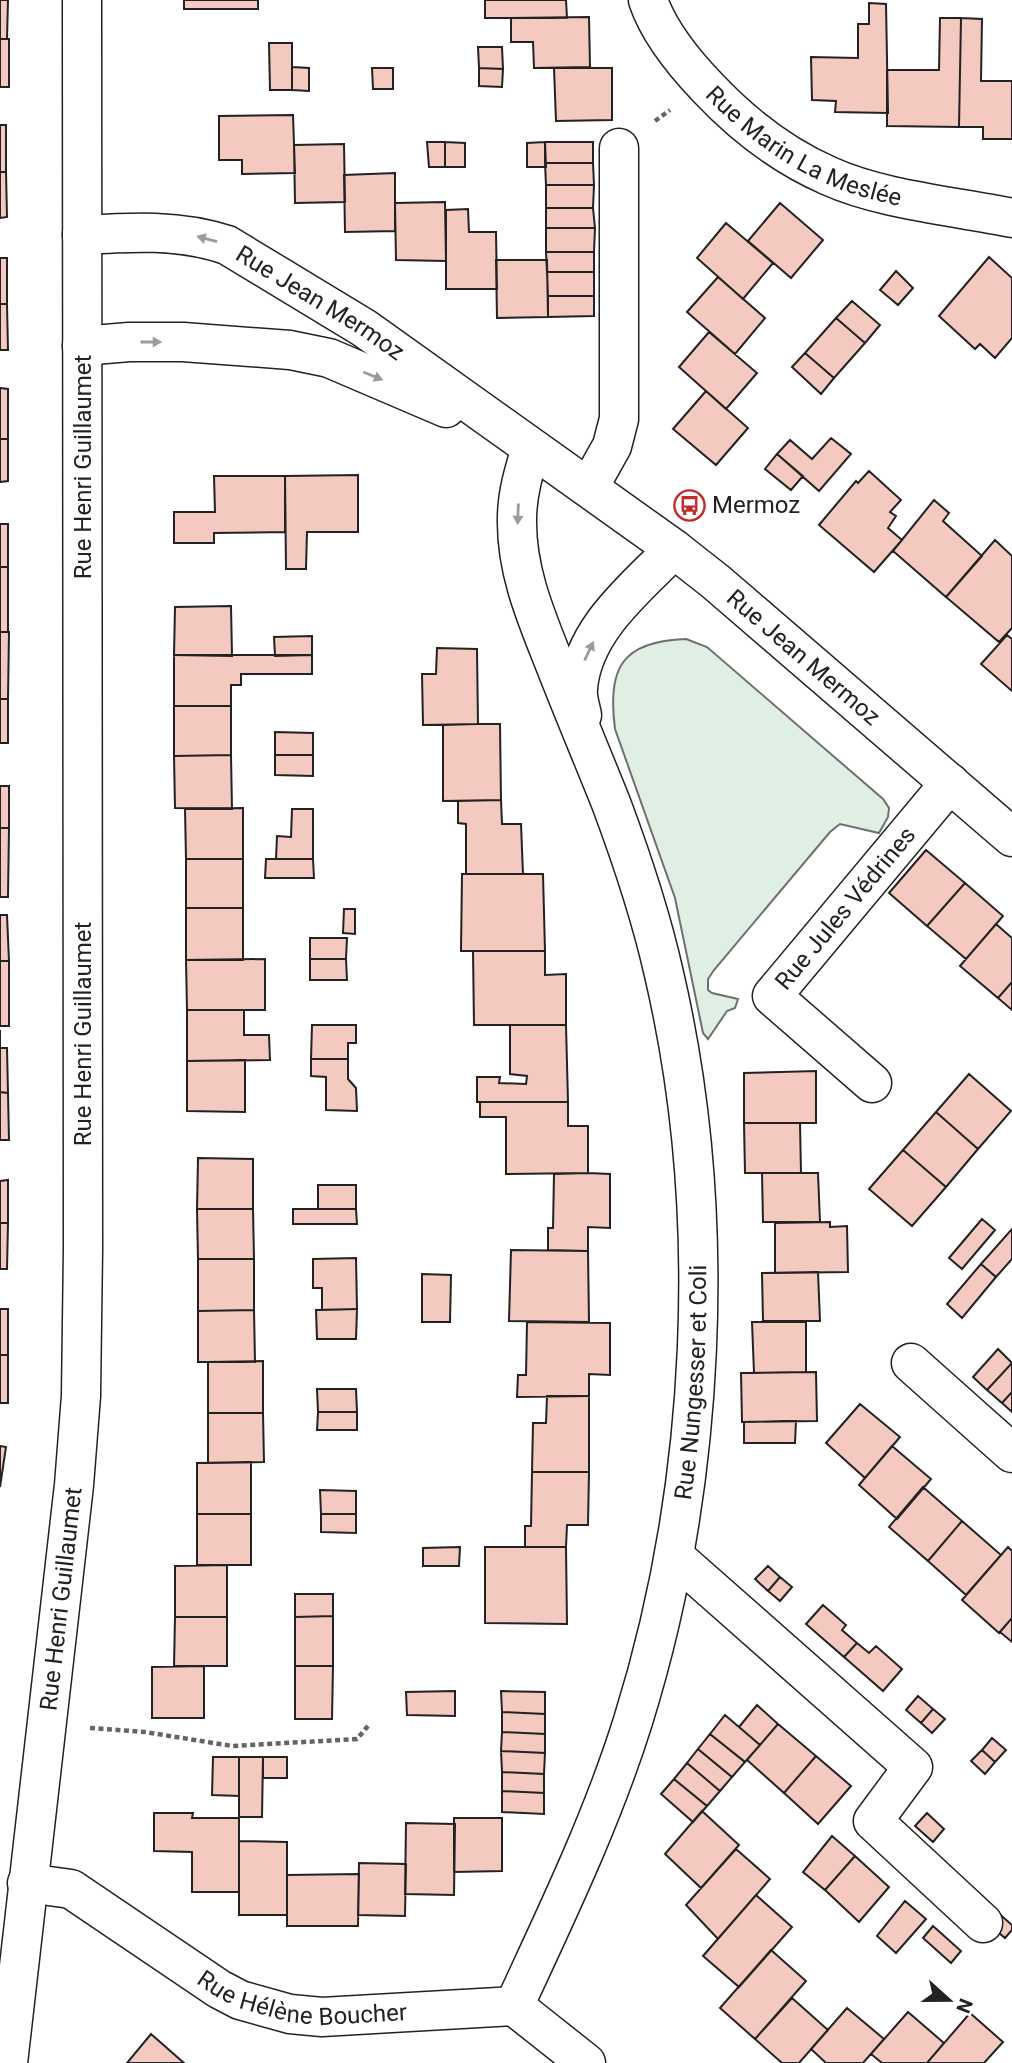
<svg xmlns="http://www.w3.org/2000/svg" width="1012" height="2063" font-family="Roboto,sans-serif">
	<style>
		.green { fill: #e0efe3; stroke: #6f6f6f; stroke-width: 2 }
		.building { fill: #f3c9c0; stroke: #222; stroke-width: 2 }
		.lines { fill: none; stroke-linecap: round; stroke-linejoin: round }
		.minor-casing { stroke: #222; stroke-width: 41 }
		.path { stroke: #646464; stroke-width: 4.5; stroke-dasharray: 5 3.5; stroke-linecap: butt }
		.minor { stroke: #fff; stroke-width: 38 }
		.oneway { fill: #9c9c9c }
		.labels { text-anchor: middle; stroke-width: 5; stroke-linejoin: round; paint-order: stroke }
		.street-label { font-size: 24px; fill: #222; stroke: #fff }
		.poi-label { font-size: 24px; fill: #222; stroke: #fff; text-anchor: start }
	</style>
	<rect width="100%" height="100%" fill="#fff"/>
	<!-- green -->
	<path class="green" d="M686,639l21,8 176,152 6,9 -1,9 -9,16 -39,-9 -10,8 -116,138 -6,9v11l4,3 26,6 -3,9 -8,3 -19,28 -5,-6 -28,-135 -60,-169c-8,-60 6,-88 71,-90z"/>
	<!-- building -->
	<path class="building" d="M0,0h8l-1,39h-7z
		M184,0h74v9h-74z
		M485,0h81l1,18h-82z
		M869,3l17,1 2,109 -53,-1 1,-11 -24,-1 -1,-43 47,1v-34h11z
		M589,17l1,50 -56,1 -1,-26h-22v-24z
		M940,18h21l-2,109 -72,-1v-56h52z
		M961,18l21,1 -1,62h31v58h-29v-12h-24z
		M0,39h9v48h-9z
		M269,43h23v47h-22z
		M478,47h24l1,22 -24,-1z
		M292,67l17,1v23l-17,-1z
		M372,68h21v21h-20z
		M479,68l24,1 -1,18 -23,-1z
		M554,68h58v52l-56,1z
		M293,115l2,58 -53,1v-14h-23v-44z
		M0,125h6v47h-6z
		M427,142h18v25h-16z
		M445,142l20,1v24h-20z
		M545,142l1,25h-19v-24z
		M545,142h48v21h-48z
		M344,144l1,58 -50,1 -1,-58z
		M545,163h48l1,22h-48z
		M0,172h6l1,45 -7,1z
		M395,173v58l-50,1 -1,-57z
		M546,185h48l-1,23h-47z
		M445,202l1,59 -50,-1 -1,-57z
		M780,203l43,37 -32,38 -43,-37z
		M546,208h47l2,20h-49z
		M468,209l1,23h27l1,57h-51v-79z
		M726,223l47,40 -30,36 -46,-41z
		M546,228h49l-1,24h-48z
		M546,252h48v20h-47z
		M989,257l23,21v60l-17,20 -15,-14 -5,5 -36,-33z
		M0,258h7v46h-7z
		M496,260h51l1,57 -51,1z
		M896,271l17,17 -15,17 -18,-15z
		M547,272h47v24h-46z
		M718,277l47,41 -30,36 -48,-42z
		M548,296h46v20l-46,1z
		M852,301l28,24 -15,18 -29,-25z
		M0,304h7l1,46h-8z
		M836,318l29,25 -31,35 -29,-25z
		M709,332l48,41 -31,36 -47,-42z
		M805,353l29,25 -13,16 -29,-27z
		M0,388l8,1v50h-8z
		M706,391l42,37 -32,37 -43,-36z
		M831,438l20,16 -32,37 -42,-37 13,-14 22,19z
		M0,439h8v42l-8,1z
		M777,454l26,22 -12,14 -26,-21z
		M869,471l32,29 -11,12 6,4 -8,12 14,12 -28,32 -55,-47 37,-44 2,2z
		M358,475v57h-51l-1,37h-20l-1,-93z
		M214,476h71v56l-71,1v10h-40v-31h41z
		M934,500l15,13 -6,8 39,35 -36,41 -53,-46z
		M0,524h8v43h-8z
		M995,540l17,16v72l-13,14 -53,-45z
		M0,567h8v65h-8z
		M231,606l1,50 -58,-1 1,-48z
		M0,632h9l-1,67h-8z
		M1007,635l5,4v52l-31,-27z
		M312,636v19l-37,1 -1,-19z
		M437,648l40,1 1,75 -55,1 -1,-51h14z
		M174,655h138v19h-71v11h-10v21h-57z
		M0,699h8v44h-8z
		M174,706h57v49l-57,1z
		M478,724h22l1,76 -58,1v-76z
		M275,732l38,1v22h-38z
		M231,755l1,54 -57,-1 -1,-52z
		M275,755h38v21l-38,-1z
		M0,786h9v42h-9z
		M501,800l1,24h19l2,50h-57v-50l-8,-1v-22z
		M243,808v51h-57l-1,-50z
		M292,809h21v50h-37l1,-23 14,1z
		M0,828h9l-1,69h-8z
		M926,850l39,33 -38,43 -38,-33z
		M186,859h57v49h-57z
		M266,859h47l1,19h-49z
		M462,874h81l2,77h-84z
		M965,883l38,33 -37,43 -39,-33z
		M186,908h57v52h-57z
		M344,909h11v25l-12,-1z
		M0,915h7l2,46h-9z
		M996,924l16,14v44l-14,16 -38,-32z
		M310,938h37l-1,21h-36z
		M473,951h72v24l21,-1v51h-92z
		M265,959v51h-78l-1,-50z
		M310,959h36l1,21h-37z
		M0,961h9v65h-9z
		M1012,982v28l-14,-12z
		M187,1010h57v25h25l1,25 -83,1z
		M312,1025h44v18h-8v16h-37z
		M510,1025h56l2,77h-91v-25h23l-1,6 27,1 1,-8 -17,-2z
		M0,1030v18h7l1,45 -8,-1z
		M311,1059h37v20l8,9 1,23 -31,-1v-33l-15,-1z
		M245,1060v52l-58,-1v-50z
		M816,1071v52h-72v-50z
		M969,1074l42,37 -33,38 -42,-37z
		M0,1092l8,1 1,47h-9z
		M480,1102h88v24h20v47l-82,1v-57h-26z
		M936,1112l42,37 -32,38 -43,-37z
		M744,1123h56l1,50h-56z
		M903,1150l43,37 -34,39 -43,-37z
		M198,1158l55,1v50h-56z
		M588,1173l22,1v54l-22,-1v24l-40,-1v-22h5l1,-54z
		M762,1173h56l2,49h-57z
		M8,1180v43h-8v-42z
		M318,1185h38v24h-38z
		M197,1209h56l1,50h-56z
		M293,1209h63l1,15h-64z
		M982,1219l13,11 -33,39 -13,-11z
		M830,1222v5l17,-1 1,46 -73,1v-50z
		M0,1223h8l-1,46h-7z
		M1012,1229v30l-16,18 -15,-13z
		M511,1250l77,1 1,71 -80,-1z
		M356,1258l1,51 -35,1v-22h-9v-29z
		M198,1259h56v51l-56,1z
		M981,1264l15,13 -34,41 -15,-14z
		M818,1272l2,49h-57l-1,-48z
		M422,1274l29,1 -1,47h-28z
		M0,1309h8v46h-8z
		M357,1309l-1,30h-39l-1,-29z
		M254,1310l1,52h-57v-51z
		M527,1322l83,1v52l-21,-1v22l-72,1 1,-22h8z
		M752,1322h54v50l-52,1z
		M998,1349l14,14 -25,27 -14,-13z
		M0,1355h8v48h-8z
		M263,1361v52h-55v-51z
		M1012,1363v29l-10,11 -15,-13z
		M816,1372l1,49 -75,1 -1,-49z
		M317,1389h39l1,23h-39z
		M1012,1392v20l-10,-9z
		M547,1396h42v76h-57l1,-49h13z
		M860,1404l40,33 -35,41 -39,-35z
		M318,1412h39v18h-40z
		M208,1413h55l1,49 -56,1z
		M796,1421l-1,22h-51v-21z
		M0,1446l6,1 -6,40z
		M892,1446l39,33 -34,40 -38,-34z
		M251,1462v52h-54v-51z
		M532,1472h57l-1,53h-21l-1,22h-41v-21h6z
		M923,1487l39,34 -34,40 -39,-34z
		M320,1490l36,1v23h-35z
		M197,1514h54v51h-54z
		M321,1514h35v19l-35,-1z
		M962,1521l39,34 -35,40 -38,-34z
		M460,1547l-1,19h-36v-18z
		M485,1547h81l1,77 -82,-1z
		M1008,1547l4,4v67l-13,15 -37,-33z
		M227,1565v52h-52v-51z
		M768,1566l12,11 -12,14 -13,-12z
		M780,1577l12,10 -12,14 -12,-10z
		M295,1594h38v22l-38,1z
		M823,1605l23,20 -4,5 15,13 -13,14 -38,-33z
		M333,1616v50h-38v-49z
		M175,1617h52v49h-53z
		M1012,1618v24l-12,-10z
		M857,1643l12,10 7,-7 26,23 -19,22 -39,-34z
		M204,1666v52h-52v-51z
		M295,1666h38l-1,53h-37z
		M455,1691v25l-48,-1 -1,-23z
		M501,1691l44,1v22l-43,-2z
		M918,1696l15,13 -12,14 -15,-13z
		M757,1705l21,19 -18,21 -21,-18z
		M933,1709l12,10 -13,14 -11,-10z
		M502,1712l43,2v20l-43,-2z
		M725,1715l35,30 -15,17 -35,-28z
		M778,1724l38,32 -32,37 -37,-33z
		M502,1732l43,2v19l-44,-2z
		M710,1734l35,28 -13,15 -34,-28z
		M992,1738l14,12 -11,12 -13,-12z
		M698,1749l34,28 -12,14 -33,-28z
		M982,1750l13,12 -10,12 -14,-13z
		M501,1751l44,2 -1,21 -42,-2z
		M816,1756l35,30 -33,38 -34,-31z
		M213,1757h26v39l-27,-1z
		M239,1757h24l-1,60h-23z
		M263,1757h24v21h-24z
		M687,1763l33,28 -13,15 -33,-27z
		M502,1772l42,2v19l-42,-2z
		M674,1779l33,27 -14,16 -32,-28z
		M502,1791l42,2v21l-42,-2z
		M702,1811l37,34 -38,43 -36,-34z
		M154,1813h39l-1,5h47v74h-47v-40l-38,-1z
		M927,1813l17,16 -11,13 -18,-16z
		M454,1818h48v53l-48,1z
		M406,1823l49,1 -1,71 -49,-1z
		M832,1836l23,20 -30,34 -22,-18z
		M239,1841l48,1v73h-48z
		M736,1849l34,30 -52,60 -32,-34z
		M855,1856l34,31 -30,35 -34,-32z
		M359,1863l47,1 -1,52 -47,-1z
		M359,1874l-1,52h-71v-51z
		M756,1895l36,32 -53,60 -36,-31z
		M905,1901l21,18 -30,34 -19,-17z
		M996,1911l16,14v5l-7,8 -19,-16z
		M933,1926l28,25 -10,12 -28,-25z
		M771,1950l35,31 -51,58 -35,-31z
		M792,1998l36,32 -29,33h-17l-27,-24z
		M847,2008l37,31 -21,24h-37l-15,-14z
		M908,2012l36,31 -17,20h-45l-11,-9z
		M970,2013l33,29 -19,21h-57z
		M151,2034l33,29h-57z"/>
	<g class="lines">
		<defs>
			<g id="minor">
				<path id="s1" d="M648,0c11,33 36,63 60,88 34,36 75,68 121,88 53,24 125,30 183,42"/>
				<path id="s2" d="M82,235c49,-3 98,-6 145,10l137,83 310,221 42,33 296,255"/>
				<path d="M82,346l47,-4h54l107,8 39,8 117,50"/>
				<path d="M589,487l23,-41 7,-27v-271"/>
				<path d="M582,715c-2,-9 -5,-18 -4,-27 5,-59 58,-100 96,-139"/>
				<path id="s3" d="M872,1083l-100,-87 178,-213"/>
				<path d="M911,1363l101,90"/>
				<path d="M674,1556l239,211 -40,54 110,102"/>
				<path id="s4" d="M27,1883l44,6 148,100 21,11 50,14 32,3 192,-11 72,57"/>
				<path id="s5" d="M514,2006c43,-93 88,-186 119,-285 73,-234 87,-507 31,-747 -13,-58 -32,-115 -53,-171 -18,-45 -37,-90 -55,-136 -19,-48 -40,-95 -39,-148 0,-25 7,-48 14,-71"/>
				<path id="s6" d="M8,2063l66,-578 7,-89 2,-147 -1,-1249"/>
			</g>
		</defs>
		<!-- minor casing -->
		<use href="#minor" class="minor-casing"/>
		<!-- path -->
		<path class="path" d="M655,121l15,-11
			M90,1728l55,4 87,14 125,-7 11,-13"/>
		<!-- minor -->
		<use href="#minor" class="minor"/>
	</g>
	<!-- one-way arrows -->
	<defs><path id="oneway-solid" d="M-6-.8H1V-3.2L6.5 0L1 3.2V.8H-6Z" transform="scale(1.75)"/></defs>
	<g class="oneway">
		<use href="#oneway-solid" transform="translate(207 239) rotate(-165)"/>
		<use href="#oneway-solid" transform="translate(151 342)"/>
		<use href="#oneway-solid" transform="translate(373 376) rotate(22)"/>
		<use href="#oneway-solid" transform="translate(518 514) rotate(92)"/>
		<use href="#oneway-solid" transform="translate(589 651) rotate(-65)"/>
	</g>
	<!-- icons -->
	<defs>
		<symbol id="bus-ring" viewBox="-11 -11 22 22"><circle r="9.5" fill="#fff" stroke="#c62828" stroke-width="1.5"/><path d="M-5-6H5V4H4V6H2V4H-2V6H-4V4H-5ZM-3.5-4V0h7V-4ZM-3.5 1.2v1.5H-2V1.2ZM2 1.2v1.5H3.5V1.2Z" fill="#c62828"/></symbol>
	</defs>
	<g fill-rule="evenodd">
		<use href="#bus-ring" x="672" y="488" width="35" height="35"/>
	</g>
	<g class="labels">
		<!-- street labels -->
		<g class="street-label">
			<text dy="8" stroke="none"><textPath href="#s1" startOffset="222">Rue Marin La Meslée</textPath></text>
			<text dy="8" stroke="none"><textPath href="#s2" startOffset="256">Rue Jean Mermoz</textPath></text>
			<text transform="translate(83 467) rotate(-90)" y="8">Rue Henri Guillaumet</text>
			<text dy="8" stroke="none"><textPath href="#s2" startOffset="856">Rue Jean Mermoz</textPath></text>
			<text dy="8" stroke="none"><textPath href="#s3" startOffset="247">Rue Jules Védrines</textPath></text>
			<text transform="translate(83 1034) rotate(-90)" y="8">Rue Henri Guillaumet</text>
			<text dy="8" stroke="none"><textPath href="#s5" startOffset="654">Rue Nungesser et Coli</textPath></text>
			<text dy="8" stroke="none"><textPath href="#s6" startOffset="467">Rue Henri Guillaumet</textPath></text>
			<text dy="8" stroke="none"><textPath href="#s4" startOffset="308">Rue Hélène Boucher</textPath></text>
		</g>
		<!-- poi labels -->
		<g class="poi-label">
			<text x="712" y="513">Mermoz</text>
		</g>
	</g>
	<!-- north arrow -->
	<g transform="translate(949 2000) rotate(111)" stroke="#ffffff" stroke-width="5" paint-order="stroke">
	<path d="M0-5L12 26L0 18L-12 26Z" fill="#222222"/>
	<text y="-10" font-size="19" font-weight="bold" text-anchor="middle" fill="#222222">N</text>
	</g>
</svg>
